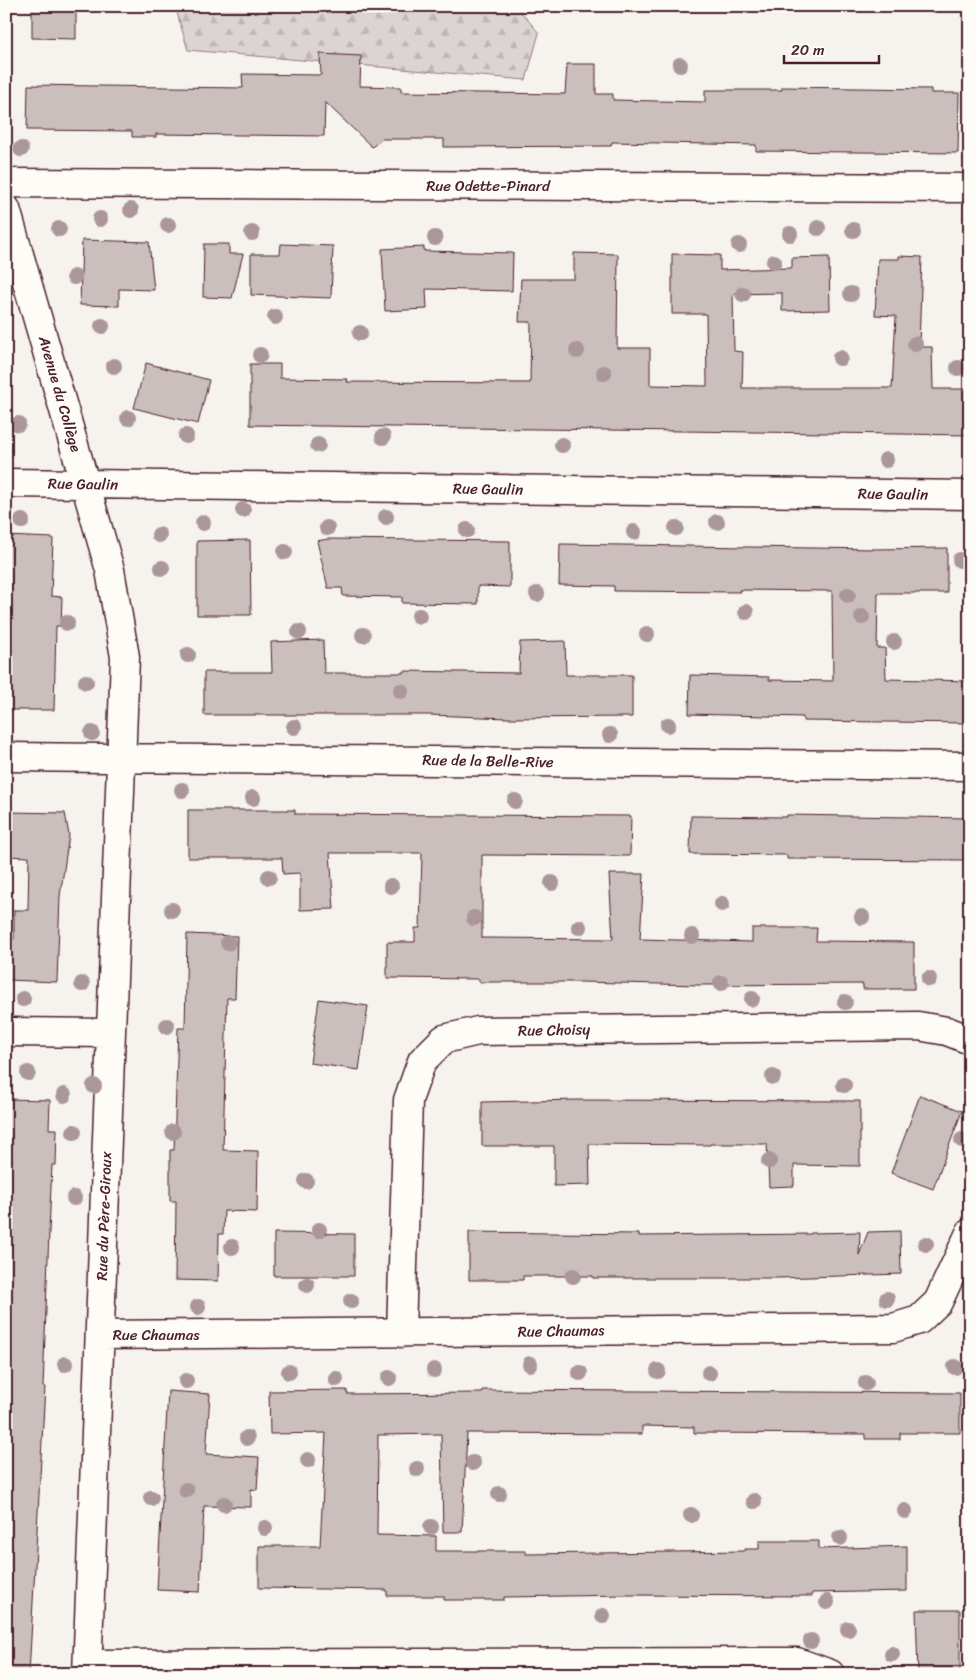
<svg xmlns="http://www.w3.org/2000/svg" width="976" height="1680" font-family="Sriracha,sans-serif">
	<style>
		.forest { fill: url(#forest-firs); stroke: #937a7e }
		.building { fill: #cbbfbe; stroke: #4a1f2b }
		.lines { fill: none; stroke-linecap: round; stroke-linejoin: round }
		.minor-casing { stroke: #4a1f2b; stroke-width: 31 }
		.minor { stroke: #fdfcf7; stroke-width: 28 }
		.tree { fill: #ab979a }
		.labels { text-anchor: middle; stroke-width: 4; stroke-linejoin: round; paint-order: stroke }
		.street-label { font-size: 15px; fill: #4a1f2b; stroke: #fdfcf7 }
	</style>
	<defs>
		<pattern id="forest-firs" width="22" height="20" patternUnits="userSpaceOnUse" patternTransform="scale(1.25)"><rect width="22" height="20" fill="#dcd4d2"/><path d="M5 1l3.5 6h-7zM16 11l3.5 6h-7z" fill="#beb6b4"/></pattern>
	</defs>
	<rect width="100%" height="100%" fill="#f6f3ef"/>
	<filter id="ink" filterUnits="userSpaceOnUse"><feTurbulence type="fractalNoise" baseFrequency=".02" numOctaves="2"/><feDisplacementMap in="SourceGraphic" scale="10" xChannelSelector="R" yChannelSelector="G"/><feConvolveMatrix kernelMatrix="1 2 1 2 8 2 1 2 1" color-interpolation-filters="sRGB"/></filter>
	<g filter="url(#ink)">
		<!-- forest -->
		<path class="forest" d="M175,6h341l23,27 -13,47 -338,-30z"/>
		<!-- building -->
		<path class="building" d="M32,6h44v33l-44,-1z
			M320,54l41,2 -1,30 41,1v5l164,2 2,-30h29v30h17v6l92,2v-12h77v-3l149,2v4h28l-1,60 -202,-2v-6l-144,-3 -1,4 -167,1v-8h-62l-10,8 -47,-45 -1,34 -168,-2v3h-24v-6l-105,-1 1,-45 215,3 -1,-14 79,1z
			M82,240l67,2 5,48 -35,-1v17l-39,-1z
			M204,244h25v10h14l-11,44 -29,-1z
			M281,244l52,2 -2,52 -80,-3v-41h29z
			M424,247v4l89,2 -1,38 -86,-2 1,20 -42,2 -3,-62z
			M574,253l44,1 -1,94h33v37l57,1 -1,-72h-34v-60l48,1v15l71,-2 1,-1v-9l37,-1 1,53 -48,1v-18l-49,1 1,57 9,1 -1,36h150l4,-72 -21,-1 3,-56h21v-3l23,1 -3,90h13l1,42h37v46l-720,-10v-61h30v14l68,1 -1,3 183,1 1,-61h-12l2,-43h53z
			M146,363l63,17 -11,44 -64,-16z
			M6,536l47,2 -2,58 11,1 -1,29h-5l-2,84h-48z
			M328,539l182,2v46l-32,-1v18l-76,-1v-6l-59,-1 -1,-8h-14l-11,-47z
			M250,540l1,75h-54v-74z
			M560,544l315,5 72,-1v45h-69l-1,55h8l1,31 84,2v42l-167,-2v-4l-114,-3 1,-39 79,2v3l64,1 -1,-90 -93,-1 1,2 -126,-1v-5l-55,-1z
			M323,640l1,33h79v-2l116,2 1,-31 45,-1 1,34h66v42l-124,1 -79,-3h-225v-43h68l-1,-30z
			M188,810h107v4l336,2 -1,40 -148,-1v83l131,1 -4,-65h35l-4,65 112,3v-14h65l-1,13 98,1v47h-51v-5l-165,1 -117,-3h-102v-3l-92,-1v-36h28v-14h5l2,-75h-92l4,56 -34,1v-37l-17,1 -1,-16h-94z
			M6,812l59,1 4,22 -9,61 -3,86 -51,-2v-41h8v-29h14l1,-53 -23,-1z
			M787,815l183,3v42l-183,-1v-4l-97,-1 1,-38 96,1z
			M187,934l50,2 -2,62h-8l-4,152 35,1 -1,61 -33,-1 -1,23h-4l-1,47 -43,-1 1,-79h-6v-51h4l4,-122h7z
			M319,999l49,7 -9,64 -49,-7z
			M920,1095l42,16 -29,78 -42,-16z
			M6,1099l44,1 -1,29h8l-1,36h-4l-3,67 -6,155h2l-16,287h-23v-459l1,-17h2l1,-62h-4z
			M579,1100l281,1v65l-66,-1v21l-25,1 -2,-43h-57v1l-121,-1 1,41 -36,1v-40h-72v-44z
			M900,1231l1,43 -123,4h-185v-2h-70v4h-54v-48l170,2v2l172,-2v-1l49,-1 -1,23 9,-23z
			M274,1233l80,1v42h-80z
			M347,1390v4l135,-1v-3l478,3v40h-60v6h-35v-5l-171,-1v-6l-52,-1v8l-175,-1 -5,99h-19l-2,-98 -63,1 -1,100 59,1v15h90v3l219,-3v-2h14v-8h60v8l88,-3v45l-95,2v3l-185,-1 -123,2v3h-60v-4h-57v-6l-128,-2v-42h61l6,-113 -56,1 -1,-43z
			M168,1391l42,3 -4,60 53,3 -2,33 -6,-1v18l-47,-1 -4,86 -43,-2z
			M916,1610h44v64h-42z"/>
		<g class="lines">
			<defs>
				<path id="minor" d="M6,183l964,5
					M6,209l104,361 15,87 -38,1017
					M6,483l964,12
					M6,757l964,9
					M6,1032l105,1
					M401,1333l7,-233 14,-39 22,-22 34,-8 440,-5 29,5 23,9
					M100,1335l793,-7 26,-8 19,-18 32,-69
					M88,1664l709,-2 33,12"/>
			</defs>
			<!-- minor casing -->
			<use href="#minor" class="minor-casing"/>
			<!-- minor -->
			<use href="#minor" class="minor"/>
		</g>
		<!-- trees -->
		<g class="tree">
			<circle cx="680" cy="65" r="8"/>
			<circle cx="21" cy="149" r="8"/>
			<circle cx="131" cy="210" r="8"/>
			<circle cx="100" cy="219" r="8"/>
			<circle cx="168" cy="225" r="8"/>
			<circle cx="818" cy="228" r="8"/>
			<circle cx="59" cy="229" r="8"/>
			<circle cx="853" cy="230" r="8"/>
			<circle cx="252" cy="233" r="8"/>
			<circle cx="790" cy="234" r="8"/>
			<circle cx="435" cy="238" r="8"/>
			<circle cx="739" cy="245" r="8"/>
			<circle cx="774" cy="262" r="8"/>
			<circle cx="74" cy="277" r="8"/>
			<circle cx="743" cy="294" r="8"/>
			<circle cx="851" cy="294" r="8"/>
			<circle cx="275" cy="317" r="8"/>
			<circle cx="102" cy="326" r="8"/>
			<circle cx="360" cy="333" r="8"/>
			<circle cx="915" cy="344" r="8"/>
			<circle cx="577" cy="351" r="8"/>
			<circle cx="260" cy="355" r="8"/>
			<circle cx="840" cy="358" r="8"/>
			<circle cx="114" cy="366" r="8"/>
			<circle cx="958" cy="368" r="8"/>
			<circle cx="604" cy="373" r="8"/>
			<circle cx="128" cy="418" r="8"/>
			<circle cx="18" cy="424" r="8"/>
			<circle cx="186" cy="436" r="8"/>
			<circle cx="383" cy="437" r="8"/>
			<circle cx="318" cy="445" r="8"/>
			<circle cx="562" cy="445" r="8"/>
			<circle cx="886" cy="460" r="8"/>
			<circle cx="243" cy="510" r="8"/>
			<circle cx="386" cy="517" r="8"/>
			<circle cx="22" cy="521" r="8"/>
			<circle cx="717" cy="522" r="8"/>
			<circle cx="203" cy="523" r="8"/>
			<circle cx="327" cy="528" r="8"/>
			<circle cx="676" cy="528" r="8"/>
			<circle cx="467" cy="530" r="8"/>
			<circle cx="634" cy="532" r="8"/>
			<circle cx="159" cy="535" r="8"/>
			<circle cx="285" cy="552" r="8"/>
			<circle cx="960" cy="560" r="8"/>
			<circle cx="162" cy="568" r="8"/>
			<circle cx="537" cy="594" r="8"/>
			<circle cx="848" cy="595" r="8"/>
			<circle cx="746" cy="612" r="8"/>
			<circle cx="419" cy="616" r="8"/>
			<circle cx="862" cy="617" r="8"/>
			<circle cx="67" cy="623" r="8"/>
			<circle cx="299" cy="632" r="8"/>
			<circle cx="647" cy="634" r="8"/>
			<circle cx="363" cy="635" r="8"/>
			<circle cx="894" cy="642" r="8"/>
			<circle cx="188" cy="655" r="8"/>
			<circle cx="86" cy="682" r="8"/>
			<circle cx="401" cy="691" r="8"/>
			<circle cx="668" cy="725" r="8"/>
			<circle cx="294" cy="727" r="8"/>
			<circle cx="92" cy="733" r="8"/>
			<circle cx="610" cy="735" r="8"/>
			<circle cx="182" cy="790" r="8"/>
			<circle cx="253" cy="798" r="8"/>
			<circle cx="515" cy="801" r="8"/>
			<circle cx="269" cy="877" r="8"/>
			<circle cx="552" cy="883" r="8"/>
			<circle cx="391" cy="886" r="8"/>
			<circle cx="722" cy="904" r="8"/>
			<circle cx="172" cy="910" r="8"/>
			<circle cx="862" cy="917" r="8"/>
			<circle cx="474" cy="918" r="8"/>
			<circle cx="579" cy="927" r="8"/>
			<circle cx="692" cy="936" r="8"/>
			<circle cx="228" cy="943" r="8"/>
			<circle cx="929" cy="979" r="8"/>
			<circle cx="721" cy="983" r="8"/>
			<circle cx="82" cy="984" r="8"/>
			<circle cx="23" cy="999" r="8"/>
			<circle cx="752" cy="999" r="8"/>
			<circle cx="845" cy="1002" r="8"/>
			<circle cx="167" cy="1026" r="8"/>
			<circle cx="28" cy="1073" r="8"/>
			<circle cx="773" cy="1077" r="8"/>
			<circle cx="844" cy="1085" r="8"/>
			<circle cx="94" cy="1086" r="8"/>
			<circle cx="64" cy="1095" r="8"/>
			<circle cx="74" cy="1132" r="8"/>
			<circle cx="173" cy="1132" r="8"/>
			<circle cx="962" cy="1140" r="8"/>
			<circle cx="769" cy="1161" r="8"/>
			<circle cx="306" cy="1181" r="8"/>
			<circle cx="74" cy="1198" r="8"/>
			<circle cx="319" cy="1230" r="8"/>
			<circle cx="926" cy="1244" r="8"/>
			<circle cx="232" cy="1247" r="8"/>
			<circle cx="573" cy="1276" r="8"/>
			<circle cx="307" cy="1285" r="8"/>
			<circle cx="887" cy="1299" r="8"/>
			<circle cx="351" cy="1301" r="8"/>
			<circle cx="198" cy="1307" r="8"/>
			<circle cx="65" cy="1364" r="8"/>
			<circle cx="530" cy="1364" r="8"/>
			<circle cx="955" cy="1367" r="8"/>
			<circle cx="434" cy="1370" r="8"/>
			<circle cx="658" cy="1371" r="8"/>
			<circle cx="289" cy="1372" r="8"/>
			<circle cx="580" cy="1373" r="8"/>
			<circle cx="709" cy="1373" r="8"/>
			<circle cx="389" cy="1378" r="8"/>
			<circle cx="336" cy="1379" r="8"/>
			<circle cx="186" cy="1381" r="8"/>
			<circle cx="866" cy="1383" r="8"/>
			<circle cx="247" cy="1438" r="8"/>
			<circle cx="308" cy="1460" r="8"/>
			<circle cx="473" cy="1463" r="8"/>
			<circle cx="417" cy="1469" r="8"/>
			<circle cx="186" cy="1490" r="8"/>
			<circle cx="499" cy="1494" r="8"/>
			<circle cx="151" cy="1498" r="8"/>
			<circle cx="754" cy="1501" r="8"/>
			<circle cx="224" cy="1504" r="8"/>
			<circle cx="905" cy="1511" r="8"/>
			<circle cx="691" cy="1515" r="8"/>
			<circle cx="431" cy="1527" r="8"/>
			<circle cx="265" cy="1528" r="8"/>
			<circle cx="840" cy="1538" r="8"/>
			<circle cx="827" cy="1602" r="8"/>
			<circle cx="603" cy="1616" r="8"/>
			<circle cx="848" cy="1629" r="8"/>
			<circle cx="811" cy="1641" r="8"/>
			<circle cx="892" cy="1654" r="8"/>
		</g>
	</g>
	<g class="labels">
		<!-- street labels -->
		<g class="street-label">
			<text x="488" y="191">Rue Odette-Pinard</text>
			<text transform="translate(60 394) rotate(74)" y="5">Avenue du Collège</text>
			<text transform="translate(83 484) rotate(1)" y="5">Rue Gaulin</text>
			<text transform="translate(488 489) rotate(1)" y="5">Rue Gaulin</text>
			<text transform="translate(893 494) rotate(1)" y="5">Rue Gaulin</text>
			<text transform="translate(488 761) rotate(1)" y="5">Rue de la Belle-Rive</text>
			<text transform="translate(554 1030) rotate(-1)" y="5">Rue Choisy</text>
			<text transform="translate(104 1216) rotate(-88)" y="5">Rue du Père-Giroux</text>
			<text transform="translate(561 1331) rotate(-1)" y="5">Rue Chaumas</text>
			<text x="156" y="1340">Rue Chaumas</text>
		</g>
	</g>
	<!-- margin -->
	<rect width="976" height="1680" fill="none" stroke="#fdfcf7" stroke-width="25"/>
	<rect x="12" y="12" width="951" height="1655" fill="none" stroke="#4a1f2b" stroke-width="2" filter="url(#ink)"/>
	<!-- scale -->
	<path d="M784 55v8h95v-8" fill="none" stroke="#4a1f2b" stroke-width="2.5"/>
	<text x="791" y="55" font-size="15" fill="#4a1f2b" stroke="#fdfcf7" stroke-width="4" paint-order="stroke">20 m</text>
</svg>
